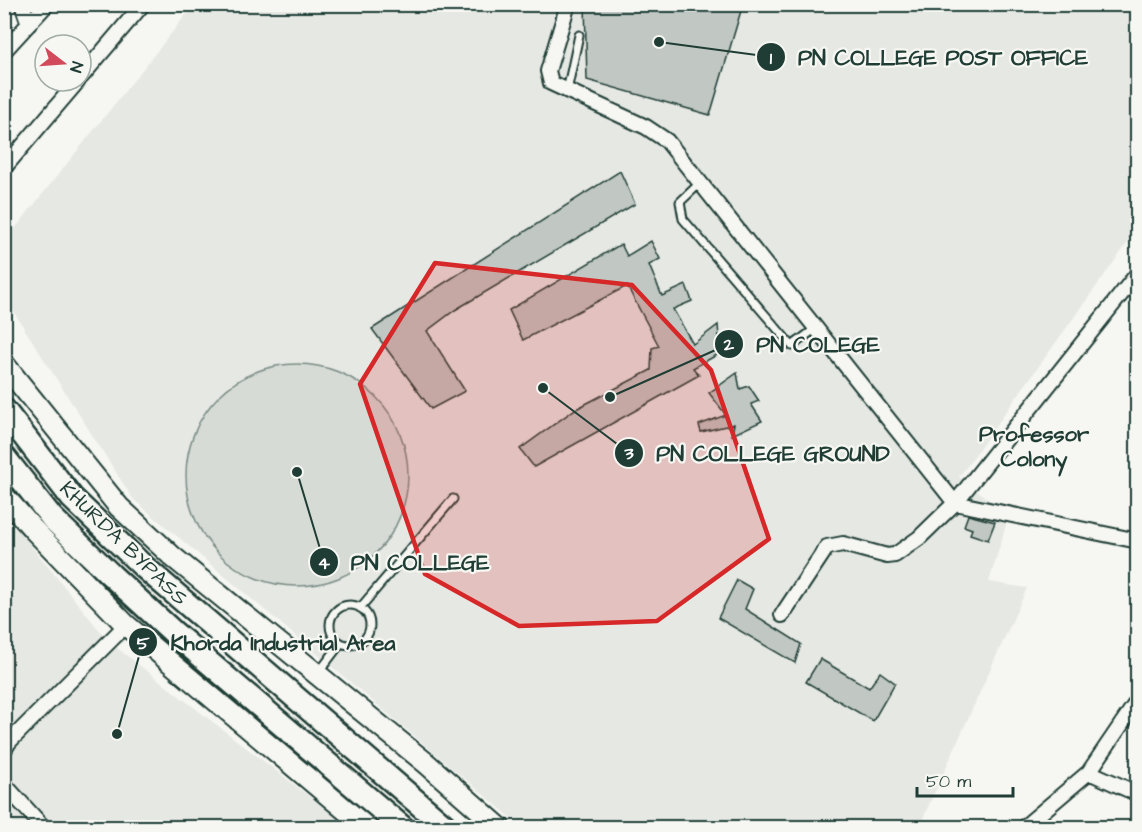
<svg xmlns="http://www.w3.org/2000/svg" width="1142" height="832" font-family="'Architects Daughter',sans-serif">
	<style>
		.built { fill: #e6e8e4 }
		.green { fill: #d6dbd6; stroke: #7a8c85; stroke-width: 1.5 }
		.building { fill: #c1c8c3; stroke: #1f3d34; stroke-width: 1.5 }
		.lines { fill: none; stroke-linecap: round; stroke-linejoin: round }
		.service-casing { stroke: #1f3d34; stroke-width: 11 }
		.minor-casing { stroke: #1f3d34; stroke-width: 18 }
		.secondary-casing { stroke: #1f3d34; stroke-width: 24 }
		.trunk-casing { stroke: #1f3d34; stroke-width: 27 }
		.service { stroke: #f6f6f2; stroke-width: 7 }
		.minor { stroke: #f6f6f2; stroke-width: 14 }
		.secondary { stroke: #f6f6f2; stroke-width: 20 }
		.trunk { stroke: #f6f6f2; stroke-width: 22 }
		.marked { fill: #d62828; fill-opacity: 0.2; stroke: #d62828; stroke-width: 4.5; stroke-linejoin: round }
		.labels { text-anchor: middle; stroke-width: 4.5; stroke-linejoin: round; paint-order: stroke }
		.street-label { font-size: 21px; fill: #1f3d34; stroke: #f6f6f2 }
		.neighbourhood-label { font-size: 22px; font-weight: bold; fill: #1f3d34; stroke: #f6f6f2 }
		.leader { fill: none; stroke: #1f3d34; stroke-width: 2 }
		.callout-dot { fill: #1f3d34; stroke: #f6f6f2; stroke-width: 2 }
		.mark-label { font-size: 18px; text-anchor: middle; font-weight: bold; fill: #fff }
		.callout-label { font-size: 22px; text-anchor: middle; font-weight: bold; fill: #1f3d34; stroke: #f6f6f2; stroke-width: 4.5; stroke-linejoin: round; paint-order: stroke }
	</style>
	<rect width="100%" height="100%" fill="#f6f6f2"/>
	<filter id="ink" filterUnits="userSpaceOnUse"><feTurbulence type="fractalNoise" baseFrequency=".0167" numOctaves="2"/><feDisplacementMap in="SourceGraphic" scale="12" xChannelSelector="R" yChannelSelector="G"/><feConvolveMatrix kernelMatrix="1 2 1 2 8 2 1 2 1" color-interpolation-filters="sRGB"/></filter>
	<g filter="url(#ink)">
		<!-- built -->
		<path class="built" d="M194,5h943v225l-178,247 50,38 -20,67 38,6 -108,239h-397l-389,-328 -128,-201v-57z
			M4,512l104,129 241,186h-344z"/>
		<!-- green -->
		<path class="green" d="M186 475a111 111 0 1 1 222 0a111 111 0 1 1-222 0Z"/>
		<!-- building -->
		<path class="building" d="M585,4h158l-33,111 -123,-35z
			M620,171l15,33 -180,106 -28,21 38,60 -34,18 -59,-80z
			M651,241l9,18 -11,6 13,31 24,-11 6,16 -19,8 20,35 25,-19 1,12 9,12 -35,19 6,7 -165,92 -14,-18 54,-39 77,-40 1,-22 7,-2 -32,-60 -104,54 -14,-30 112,-66 6,12z
			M737,373l3,16 9,-3 10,15 -8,3 11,17 -30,14 2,-11 -33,8 -2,-7 27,-10 -17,-22z
			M968,515l27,7 -7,18 -18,-6 2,-5 -8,-3z
			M737,580l16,9 -8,20 56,35 -6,19 -77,-45z
			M820,659l49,29 11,-16 15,11 -22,38 -67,-39z"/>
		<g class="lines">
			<defs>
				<path id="service" d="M567,91l12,-56
					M700,183l-20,19 3,17 109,127 24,-18
					M330 625a20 20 0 1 1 40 0a20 20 0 1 1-40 0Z
					M360,608l93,-109
					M319,672l22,-29"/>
				<path id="minor" d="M22,4l7,20
					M568,4l-20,67 3,12 95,44 21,14 288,362 183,-230
					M4,51l43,-47
					M81,77l62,-73
					M4,168l74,-87
					M782,615l45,-68 16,-3 44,12 8,-1 24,-17 36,-35 183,38
					M4,750l5,-8 117,-117
					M1089,772l49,22
					M4,784l40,44
					M1023,828l66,-56 49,-72"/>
				<path id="secondary" d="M4,364l115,143 54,50 253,206 74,65
					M4,496l29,33 93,96 241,203"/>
				<path id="trunk" d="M4,410l68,88 72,69 303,261
					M4,457l48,61 59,57 62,57 230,196"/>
			</defs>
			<!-- service casing -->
			<use href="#service" class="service-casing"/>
			<!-- minor casing -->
			<use href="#minor" class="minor-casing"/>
			<!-- secondary casing -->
			<use href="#secondary" class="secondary-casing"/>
			<!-- trunk casing -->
			<use href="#trunk" class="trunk-casing"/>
			<!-- service -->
			<use href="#service" class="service"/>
			<!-- minor -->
			<use href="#minor" class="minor"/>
			<!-- secondary -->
			<use href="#secondary" class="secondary"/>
			<!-- trunk -->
			<use href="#trunk" class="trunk"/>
		</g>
	</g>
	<!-- marked area -->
	<path class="marked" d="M435,263l197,22 79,85 58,169 -112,82 -138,5 -94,-52 -65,-190z"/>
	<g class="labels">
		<!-- street labels -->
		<g class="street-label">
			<text transform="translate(124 543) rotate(44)" y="7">KHURDA BYPASS</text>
		</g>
		<!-- neighbourhood labels -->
		<g class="neighbourhood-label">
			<text x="1034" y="441">Professor<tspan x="1034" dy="25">Colony</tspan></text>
		</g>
	</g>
	<!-- callouts -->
	<path class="leader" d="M659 42L771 57M610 397L729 344M543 388L629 453M297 472L324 562M117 734L143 642"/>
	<g class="callout-dot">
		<circle cx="659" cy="42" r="6"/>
		<circle cx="610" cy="397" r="6"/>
		<circle cx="543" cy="388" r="6"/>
		<circle cx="297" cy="472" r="6"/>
		<circle cx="117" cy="734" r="6"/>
		<circle cx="771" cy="57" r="15"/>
		<circle cx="729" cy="344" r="15"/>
		<circle cx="629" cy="453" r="15"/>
		<circle cx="324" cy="562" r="15"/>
		<circle cx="143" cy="642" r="15"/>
	</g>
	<g class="mark-label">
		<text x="771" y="64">1</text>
		<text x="729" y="350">2</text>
		<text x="629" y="459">3</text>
		<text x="324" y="569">4</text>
		<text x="143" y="649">5</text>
	</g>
	<g class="callout-label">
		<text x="943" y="65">PN COLLEGE POST OFFICE</text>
		<text x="818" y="352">PN COLEGE</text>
		<text x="773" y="461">PN COLLEGE GROUND</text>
		<text x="420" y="570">PN COLLEGE</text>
		<text x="283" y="650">Khorda Industrial Area</text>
	</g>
	<!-- margin -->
	<rect width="1142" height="832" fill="none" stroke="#f6f6f2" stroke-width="24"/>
	<rect x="12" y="12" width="1118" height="808" fill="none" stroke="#1f3d34" stroke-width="2" filter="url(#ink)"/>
	<!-- north arrow -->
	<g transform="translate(63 63) rotate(107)"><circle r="28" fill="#f6f6f2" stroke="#a0aca6" stroke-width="1.5"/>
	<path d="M0-4.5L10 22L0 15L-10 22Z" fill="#d1495b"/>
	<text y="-9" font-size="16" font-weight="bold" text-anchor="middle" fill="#1f3d34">N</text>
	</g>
	<!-- scale -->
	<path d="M917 787v9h96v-9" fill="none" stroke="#1f3d34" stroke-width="3"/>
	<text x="926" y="787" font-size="18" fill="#1f3d34" stroke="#f6f6f2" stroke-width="4.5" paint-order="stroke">50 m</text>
</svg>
